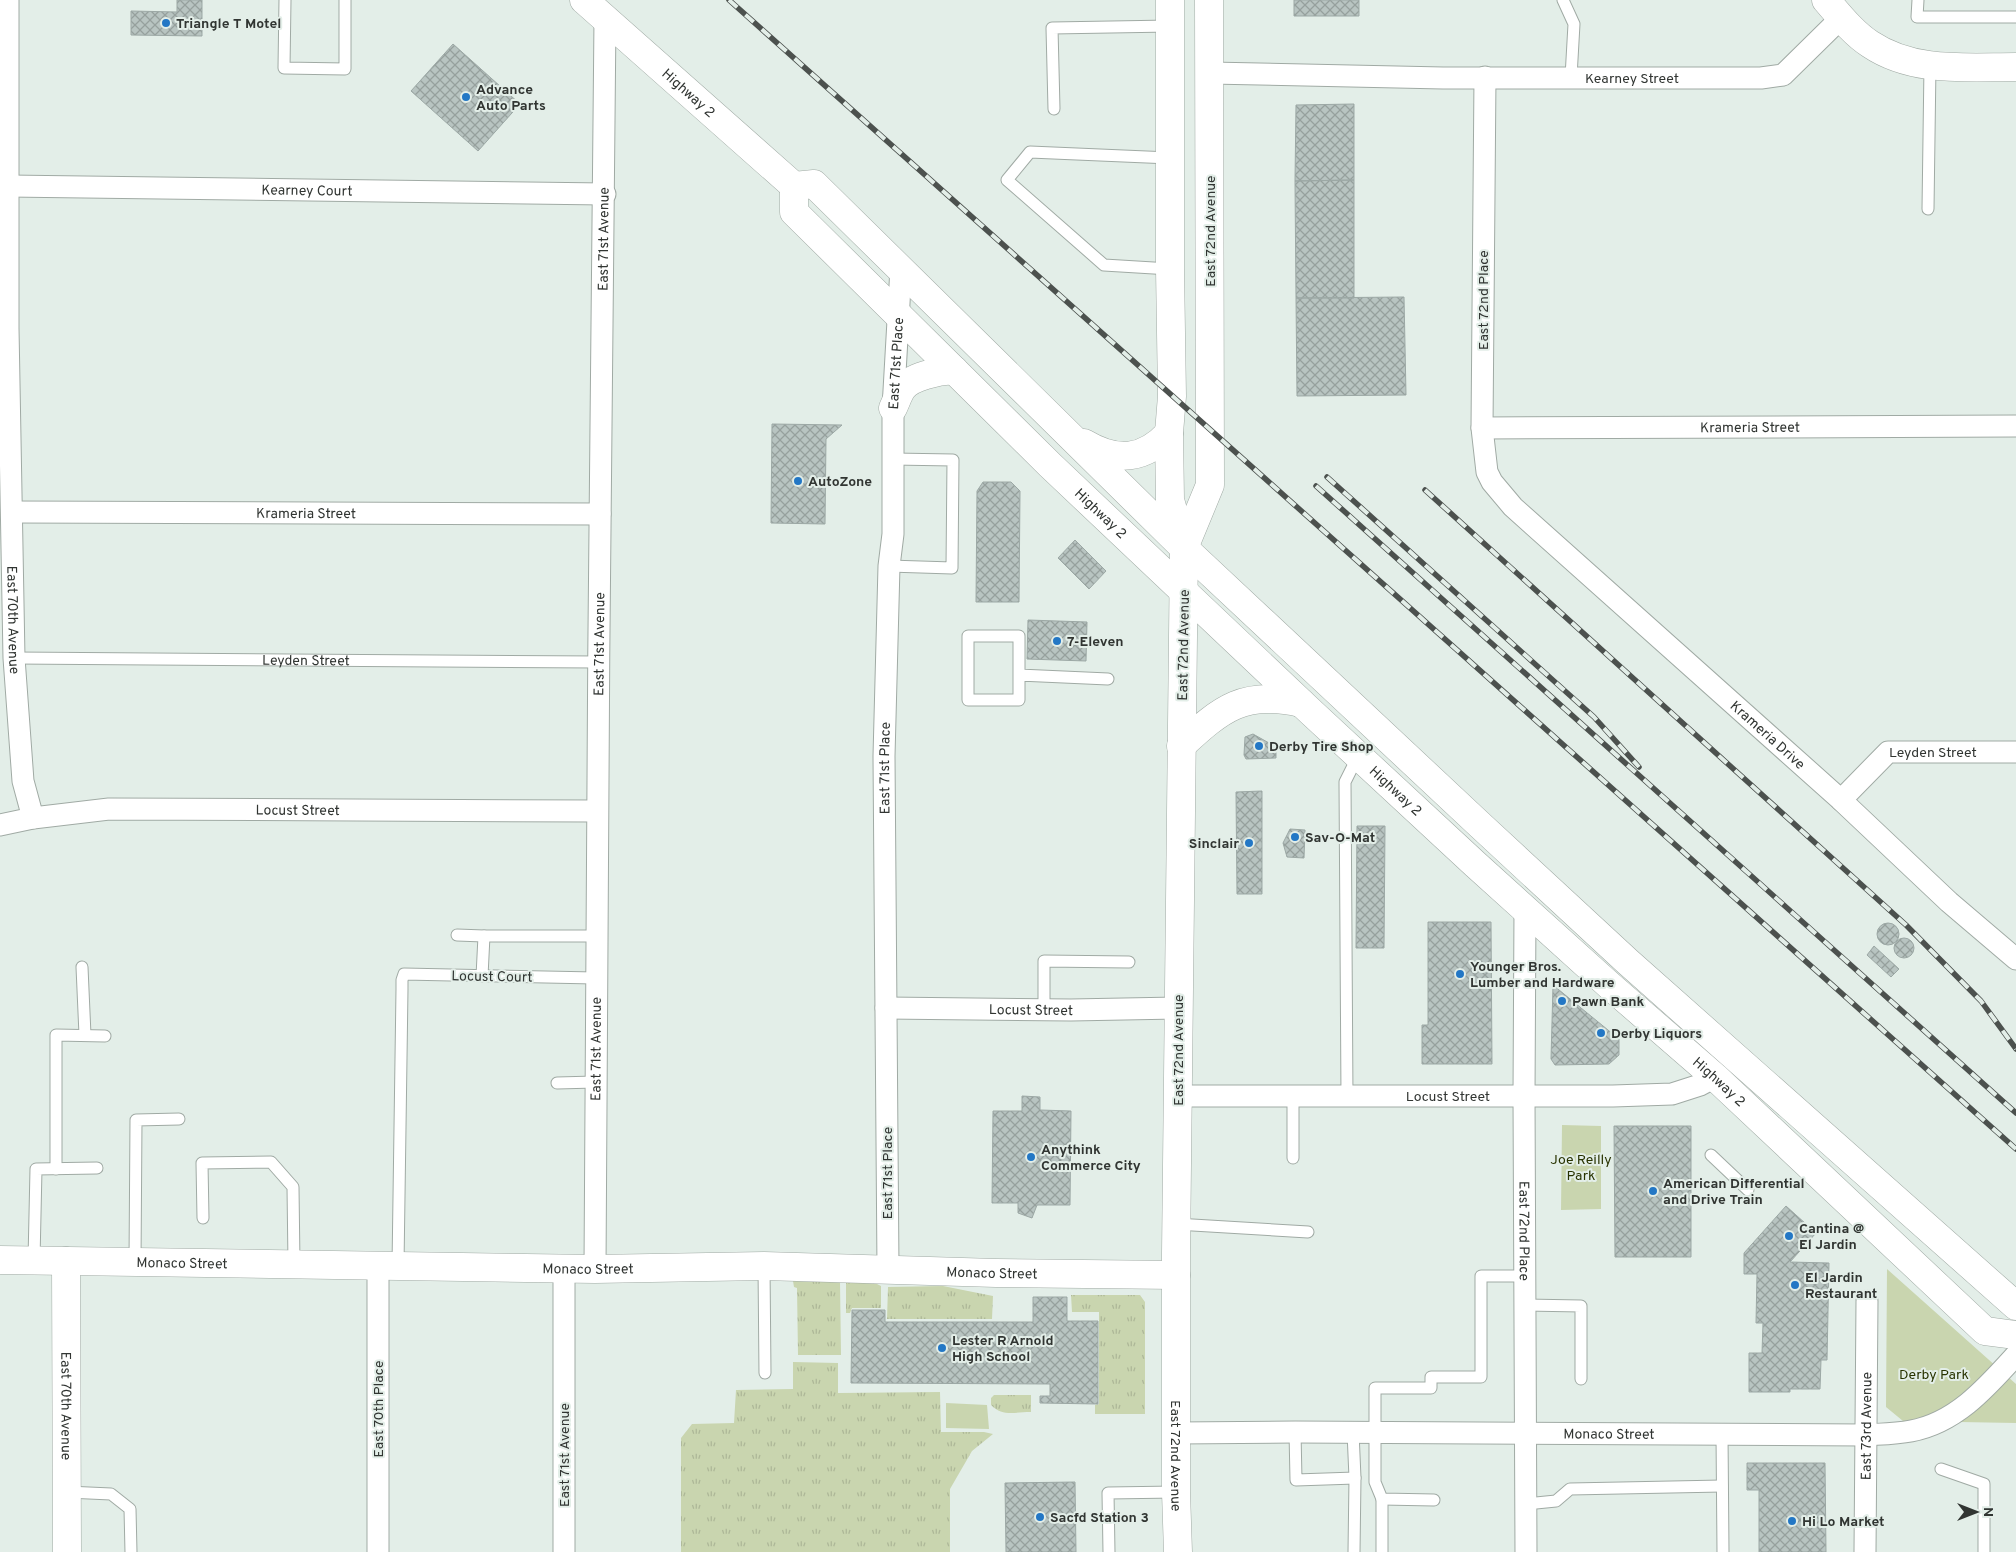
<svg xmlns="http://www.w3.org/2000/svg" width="2016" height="1552" font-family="Overpass,sans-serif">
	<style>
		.grass { fill: url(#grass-tufts) }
		.green { fill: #c9d5af }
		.building { fill: url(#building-cross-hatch); stroke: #9ca8a5 }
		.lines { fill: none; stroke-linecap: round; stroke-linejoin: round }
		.lane-casing { stroke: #a0aaa4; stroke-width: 13 }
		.street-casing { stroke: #a0aaa4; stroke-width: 23 }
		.secondary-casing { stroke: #a0aaa4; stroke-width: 29 }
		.primary-casing { stroke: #a0aaa4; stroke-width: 29 }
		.lane { stroke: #fff; stroke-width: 11 }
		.street { stroke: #fff; stroke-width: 21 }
		.secondary { stroke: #fff; stroke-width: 28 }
		.primary { stroke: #fff; stroke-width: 28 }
		.rail-casing { stroke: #4c514e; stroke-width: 5.5 }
		.rail { stroke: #e3eee8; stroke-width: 4; stroke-dasharray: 11; stroke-linecap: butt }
		.poi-dot { fill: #2377c5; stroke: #e3eee8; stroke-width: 2 }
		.labels { text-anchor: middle; stroke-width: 4; stroke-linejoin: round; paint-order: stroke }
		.poi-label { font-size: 14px; font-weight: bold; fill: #313532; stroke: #e3eee8; text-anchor: start }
		.street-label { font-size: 14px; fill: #313532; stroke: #e3eee8 }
		.park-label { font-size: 14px; fill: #283300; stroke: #e3eee8 }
	</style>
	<defs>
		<pattern id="grass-tufts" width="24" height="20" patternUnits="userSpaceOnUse" patternTransform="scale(1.25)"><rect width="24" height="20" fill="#c9d5af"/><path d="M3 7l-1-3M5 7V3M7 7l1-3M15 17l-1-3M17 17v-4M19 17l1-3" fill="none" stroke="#adb797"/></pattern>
		<pattern id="building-cross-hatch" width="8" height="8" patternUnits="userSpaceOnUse" patternTransform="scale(1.25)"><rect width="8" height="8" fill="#b8c4c1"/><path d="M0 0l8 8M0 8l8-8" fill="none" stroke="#96a09d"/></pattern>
	</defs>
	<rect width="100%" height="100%" fill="#e3eee8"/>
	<!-- grass -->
	<path class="grass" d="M793,1281l47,1 1,73h-43l-1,-67 -3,-1z
		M871,1281l10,5v22h-29l-2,5h-4v-31z
		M943,1286l50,10 -1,23h-105l1,-32z
		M1071,1295h69l5,7v112h-50v-9l4,-1v-92h-27z
		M793,1362l45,1v30l102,-1 1,40h43l9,2 -21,17 -22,38v63h-269v-114l11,-14 42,-1 2,-33 57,-1z
		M994,1395h37v17c-17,0 -28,5 -40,-7v-7z"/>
	<!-- green -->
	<path class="green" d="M1562,1125l39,1v83l-40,1z
		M1887,1269l129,115v39l-113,-2 -17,-14z
		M946,1403l41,2 2,24 -43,-1z"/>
	<!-- building -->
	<path class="building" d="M177,0h25v36l-71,-1v-24l46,1z
		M1294,0h65v16h-65z
		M453,44l67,60 -42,47 -67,-60z
		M1354,104v76l-59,1 1,-76z
		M1354,180v118h-58l-1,-117z
		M1404,297l2,98 -109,1 -1,-98z
		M772,424l70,1 -16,14 -1,85 -54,-1z
		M983,482h28l9,9 -1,111h-43l1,-111z
		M1075,540l31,31 -17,18 -31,-31z
		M1028,620l59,2 -1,39 -59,-2z
		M1253,734l16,9 7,6v9l-30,1 -2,-4 1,-18z
		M1262,791v103h-25l-1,-102z
		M1357,826h28l-1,122h-28z
		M1290,829l15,1 -1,28 -17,-1 -4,-14z
		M1428,922h63l1,142h-70v-39h6z
		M1877 934a11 11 0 1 1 22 0a11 11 0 1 1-22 0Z
		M1894 948a10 10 0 1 1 20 0a10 10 0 1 1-20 0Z
		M1874,946l25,23 -8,8 -24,-22z
		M1553,985l66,54v16l-10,9 -54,1 -4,-6z
		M1022,1096l18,1v13l31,1 -1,94h-33l-5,13 -14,-5v-10h-26l1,-92h29z
		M1614,1126h77v131h-76z
		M1786,1206l30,27 -26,29 39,1 -2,97h-6l-1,29h-30v3h-41v-39h13l1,-30h-7l1,-49h-13v-21z
		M1033,1297h34v24h31v83l-58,-1v-7h10v-12l-199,-1 1,-73h33v12h148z
		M1747,1463h78l1,89h-67v-62h-12z
		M1075,1482l1,70h-70l-1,-69z"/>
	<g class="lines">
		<defs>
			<g id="lane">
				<path d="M285,0l-1,68 61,1v-69"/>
				<path d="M1563,0l11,24 -3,53"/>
				<path d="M1918,0l-1,17h99"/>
				<path d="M1054,109l-2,-81 118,-2"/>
				<path d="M1928,209l2,-144"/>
				<path d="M1170,269l-66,-4 -97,-85 23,-28 140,6"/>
				<path d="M889,566l63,2 1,-108 -60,-1"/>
				<path id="s1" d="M14,658l584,4"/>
				<path d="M1019,675v25h-51v-64h51v39l89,4"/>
				<path d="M457,935l27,1"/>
				<path d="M82,967l3,68"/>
				<path d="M482,976l2,-40h112"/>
				<path d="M1044,1009v-48l85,1"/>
				<path d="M557,1083l38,-1"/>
				<path d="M1293,1096v62"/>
				<path d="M1347,1097l-2,-315 13,-26"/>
				<path d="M1711,1155l37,35"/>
				<path d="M56,1169v-134l49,1"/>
				<path d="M203,1218l-1,-55 69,-1 22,25 1,77"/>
				<path d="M1176,1224l132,8"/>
				<path d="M34,1260l2,-91 61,-1"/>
				<path d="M135,1262l1,-142 43,-1"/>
				<path d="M398,1266l4,-277v-9l2,-6 191,4"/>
				<path d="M764,1266l1,107"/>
				<path d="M1525,1305l56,1v73"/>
				<path d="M1295,1432l1,48 59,-2 -2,-46"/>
				<path d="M1722,1434l1,118"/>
				<path d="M1941,1469l43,15v68"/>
				<path d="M67,1492l44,2 19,15 1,43"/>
				<path d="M1434,1500l-52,-1 -7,-17v-94h56v-11h50v-101h44"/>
				<path d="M1526,1504l30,-3 14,-12 152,-3"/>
				<path d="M1109,1552l-1,-59 68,-1"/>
				<path d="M1354,1552l1,-74"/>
				<path d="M1382,1552v-53"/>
			</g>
			<g id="street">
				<path id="s2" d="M8,0v328l6,330 9,123 10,37"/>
				<path id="s3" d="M1210,73l233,5h318l22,-3 58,-57"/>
				<path id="s4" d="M1485,77l-3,351 5,44 5,10 21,25 328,293 108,102 67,57"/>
				<path id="s5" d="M8,186l597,8"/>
				<path id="s6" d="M1482,428l534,-2"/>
				<path id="s7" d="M12,512l588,2"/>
				<path id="s8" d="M1841,800l47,-48h128"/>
				<path id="s9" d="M0,825l33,-7 76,-9 488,2"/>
				<path id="s10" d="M1525,910l-1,186 2,456"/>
				<path id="s11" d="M886,1008l185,2 106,-2"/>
				<path id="s12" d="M1178,1096h435l59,-2 28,-9 15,-8"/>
				<path id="s13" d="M595,1269c0,-417 7,-833 10,-1250"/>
				<path id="s14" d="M888,1269l-4,-513 5,-190 4,-32v-126l8,-140"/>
				<path id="s15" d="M1177,1433l118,-1 570,3c15,-1 31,-1 46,-4 45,-8 76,-44 105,-76"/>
				<path d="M378,1552v-286"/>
				<path d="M564,1552v-283"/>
				<path id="s16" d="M1865,1552l2,-251"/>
			</g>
			<g id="secondary">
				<path id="s17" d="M1170,0v269l2,127 -3,37 1,67 14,48 -8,705v239l2,60"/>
				<path d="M1826,0c13,15 27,33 44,44 43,29 96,23 146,23"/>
				<path d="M1184,548l26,-63 -1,-485"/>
				<path id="s18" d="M0,1260l595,9 169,-3 232,7 180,2"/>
				<path id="s19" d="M66,1261l1,291"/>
			</g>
			<g id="primary">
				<path id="s20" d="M584,0l210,186 20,-2 370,364 296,277 148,137 388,344"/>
				<path id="s21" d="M794,186v26l256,253 261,247 164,152 134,121 106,92 270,254 31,4"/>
				<path d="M893,408c3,-6 5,-13 9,-19 9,-13 37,-18 52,-19"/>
				<path d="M1084,443c32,19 59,18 85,-10"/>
				<path d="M1181,746c41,-38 63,-56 120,-43"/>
			</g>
		</defs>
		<!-- lane casing -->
		<use href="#lane" class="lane-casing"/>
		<!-- street casing -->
		<use href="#street" class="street-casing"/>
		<!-- secondary casing -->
		<use href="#secondary" class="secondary-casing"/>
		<!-- primary casing -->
		<use href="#primary" class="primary-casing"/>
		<!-- lane -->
		<use href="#lane" class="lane"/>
		<!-- street -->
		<use href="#street" class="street"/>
		<!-- secondary -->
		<use href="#secondary" class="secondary"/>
		<!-- primary -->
		<use href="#primary" class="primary"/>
		<defs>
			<path id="rail" d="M729,0l1287,1149
				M1327,477l267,240 45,50
				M1316,486l700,627
				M1425,490l481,435 75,76 35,48"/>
		</defs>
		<!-- rail casing -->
		<use href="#rail" class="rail-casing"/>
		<!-- rail -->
		<use href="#rail" class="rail"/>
	</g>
	<!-- markers -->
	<g class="poi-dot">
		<circle cx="166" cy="23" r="5"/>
		<circle cx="466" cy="97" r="5"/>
		<circle cx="798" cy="481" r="5"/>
		<circle cx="1057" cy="641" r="5"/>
		<circle cx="1259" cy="746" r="5"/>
		<circle cx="1295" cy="837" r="5"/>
		<circle cx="1249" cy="843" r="5"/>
		<circle cx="1460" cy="974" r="5"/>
		<circle cx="1562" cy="1001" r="5"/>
		<circle cx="1601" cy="1033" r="5"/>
		<circle cx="1031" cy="1157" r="5"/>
		<circle cx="1653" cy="1191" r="5"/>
		<circle cx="1789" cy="1236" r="5"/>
		<circle cx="1795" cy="1285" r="5"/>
		<circle cx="942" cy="1348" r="5"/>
		<circle cx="1040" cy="1517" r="5"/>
		<circle cx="1792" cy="1521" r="5"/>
	</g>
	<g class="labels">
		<!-- poi labels -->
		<g class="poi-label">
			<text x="176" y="28">Triangle T Motel</text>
			<text x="476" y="94">Advance<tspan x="476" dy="16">Auto Parts</tspan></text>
			<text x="808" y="486">AutoZone</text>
			<text x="1067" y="646">7-Eleven</text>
			<text x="1269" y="751">Derby Tire Shop</text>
			<text x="1305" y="842">Sav-O-Mat</text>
			<text x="1239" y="848" text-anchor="end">Sinclair</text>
			<text x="1470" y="971">Younger Bros.<tspan x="1470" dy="16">Lumber and Hardware</tspan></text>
			<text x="1572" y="1006">Pawn Bank</text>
			<text x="1611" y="1038">Derby Liquors</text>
			<text x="1041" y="1154">Anythink<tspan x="1041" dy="16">Commerce City</tspan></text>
			<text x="1663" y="1188">American Differential<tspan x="1663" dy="16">and Drive Train</tspan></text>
			<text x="1799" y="1233">Cantina @<tspan x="1799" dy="16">El Jardin</tspan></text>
			<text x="1805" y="1282">El Jardin<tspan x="1805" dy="16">Restaurant</tspan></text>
			<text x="952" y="1345">Lester R Arnold<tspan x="952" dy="16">High School</tspan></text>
			<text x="1050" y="1522">Sacfd Station 3</text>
			<text x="1802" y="1526">Hi Lo Market</text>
		</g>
		<!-- street labels -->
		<g class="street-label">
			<text dy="5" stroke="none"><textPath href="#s3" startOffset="422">Kearney Street</textPath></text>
			<text dy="5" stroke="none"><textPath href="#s20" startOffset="140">Highway 2</textPath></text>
			<text dy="5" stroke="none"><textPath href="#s5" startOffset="299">Kearney Court</textPath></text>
			<text transform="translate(1210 231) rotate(-90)" y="5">East 72nd Avenue</text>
			<text dy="5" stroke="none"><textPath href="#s13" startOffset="1030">East 71st Avenue</textPath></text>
			<text transform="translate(1483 300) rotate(-90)" y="5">East 72nd Place</text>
			<text dy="5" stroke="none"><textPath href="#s14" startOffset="906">East 71st Place</textPath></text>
			<text dy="5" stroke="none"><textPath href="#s6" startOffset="268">Krameria Street</textPath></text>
			<text dy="5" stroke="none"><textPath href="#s7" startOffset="294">Krameria Street</textPath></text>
			<text dy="5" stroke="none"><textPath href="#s21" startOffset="456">Highway 2</textPath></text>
			<text dy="5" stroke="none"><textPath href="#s2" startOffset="620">East 70th Avenue</textPath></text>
			<text dy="5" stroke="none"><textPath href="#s13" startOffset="625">East 71st Avenue</textPath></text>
			<text transform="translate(1183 645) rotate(-89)" y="5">East 72nd Avenue</text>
			<text dy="5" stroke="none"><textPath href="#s1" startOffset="292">Leyden Street</textPath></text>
			<text dy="5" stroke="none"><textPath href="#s4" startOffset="781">Krameria Drive</textPath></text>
			<text dy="5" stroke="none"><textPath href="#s8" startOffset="112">Leyden Street</textPath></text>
			<text dy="5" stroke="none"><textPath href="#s14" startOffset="501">East 71st Place</textPath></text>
			<text dy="5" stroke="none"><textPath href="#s21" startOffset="861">Highway 2</textPath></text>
			<text dy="5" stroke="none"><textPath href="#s9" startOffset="299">Locust Street</textPath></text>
			<text transform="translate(492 976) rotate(1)" y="5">Locust Court</text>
			<text dy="5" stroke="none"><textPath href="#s11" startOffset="145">Locust Street</textPath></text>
			<text dy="5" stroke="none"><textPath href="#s13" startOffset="220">East 71st Avenue</textPath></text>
			<text transform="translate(1178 1050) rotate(-90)" y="5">East 72nd Avenue</text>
			<text dy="5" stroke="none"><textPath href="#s21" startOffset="1296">Highway 2</textPath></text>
			<text dy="5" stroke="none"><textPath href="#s12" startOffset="270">Locust Street</textPath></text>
			<text transform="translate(887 1173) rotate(-90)" y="5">East 71st Place</text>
			<text dy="5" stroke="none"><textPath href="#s10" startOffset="321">East 72nd Place</textPath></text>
			<text dy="5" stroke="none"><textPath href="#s18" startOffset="182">Monaco Street</textPath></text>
			<text dy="5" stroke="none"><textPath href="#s18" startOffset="588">Monaco Street</textPath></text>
			<text dy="5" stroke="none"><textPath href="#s18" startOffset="992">Monaco Street</textPath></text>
			<text dy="5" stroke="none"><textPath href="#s19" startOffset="145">East 70th Avenue</textPath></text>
			<text transform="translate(378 1409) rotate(-90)" y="5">East 70th Place</text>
			<text dy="5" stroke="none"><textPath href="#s16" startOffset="126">East 73rd Avenue</textPath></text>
			<text dy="5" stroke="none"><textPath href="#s15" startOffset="432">Monaco Street</textPath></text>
			<text transform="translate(564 1455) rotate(-90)" y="5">East 71st Avenue</text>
			<text dy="5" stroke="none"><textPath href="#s17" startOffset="1458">East 72nd Avenue</textPath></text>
		</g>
		<!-- park labels -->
		<g class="park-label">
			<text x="1581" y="1164">Joe Reilly<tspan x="1581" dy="16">Park</tspan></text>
			<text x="1934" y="1379">Derby Park</text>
		</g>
	</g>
	<!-- north arrow -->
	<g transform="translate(1976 1512) rotate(90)" stroke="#e3eee8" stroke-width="4" paint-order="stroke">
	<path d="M0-4L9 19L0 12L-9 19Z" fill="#313532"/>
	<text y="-8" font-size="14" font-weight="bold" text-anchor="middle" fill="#313532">N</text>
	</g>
</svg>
